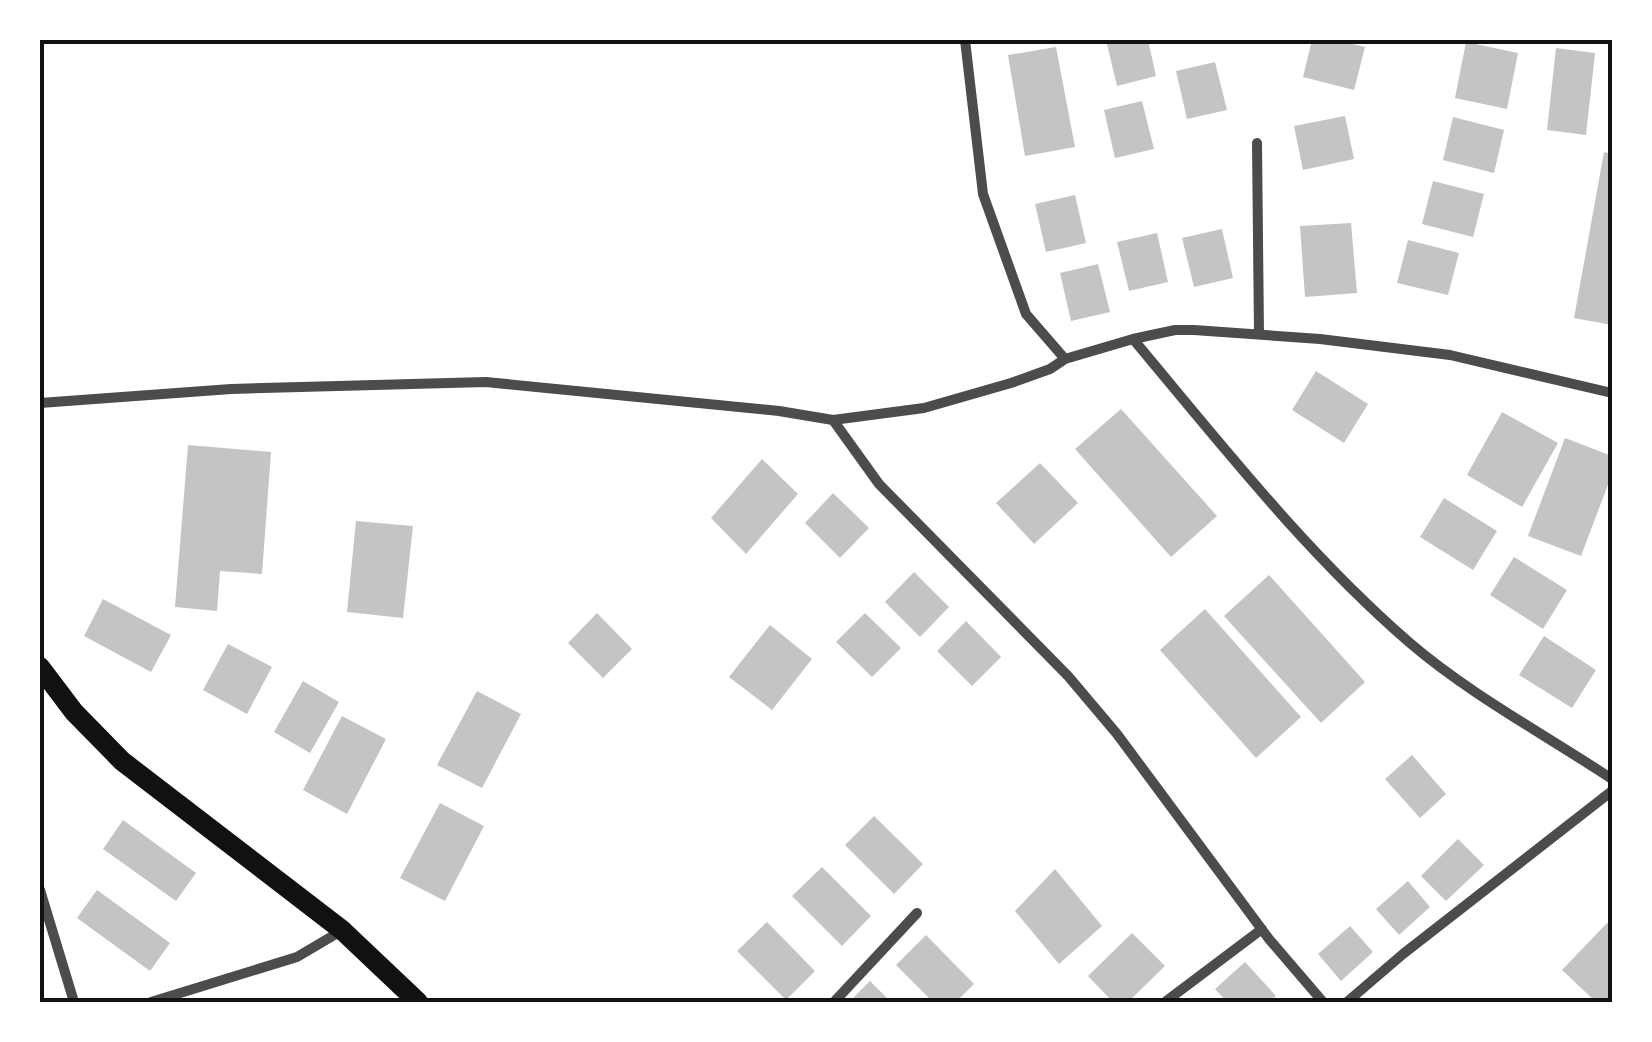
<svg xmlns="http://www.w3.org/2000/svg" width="1652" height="1042" font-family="'Archivo Narrow',sans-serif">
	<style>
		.building { fill: #c4c4c4 }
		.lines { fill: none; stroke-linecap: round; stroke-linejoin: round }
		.minor { stroke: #4c4c4c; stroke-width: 10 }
		.secondary { stroke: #111; stroke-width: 20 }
		.neatline { fill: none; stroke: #111; stroke-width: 4 }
	</style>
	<rect width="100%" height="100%" fill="#fff"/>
	<!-- building -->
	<path class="building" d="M1106,40h42l8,36 -39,10z
		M1312,40h25l28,7 -11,43 -51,-13z
		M1466,42l52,11 -11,56 -52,-11z
		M1056,47l19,100 -50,9 -17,-101z
		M1556,48l39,5 -9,82 -39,-5z
		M1215,62l12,48 -40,9 -11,-48z
		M1142,101l12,48 -39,9 -11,-48z
		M1345,116l9,43 -51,11 -9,-44z
		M1453,117l51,13 -10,43 -51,-13z
		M1604,152l8,2v171l-38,-7z
		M1433,181l51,13 -11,43 -51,-13z
		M1075,195l11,48 -40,9 -11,-48z
		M1351,223l6,70 -52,4 -5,-71z
		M1222,229l11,49 -39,9 -12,-49z
		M1157,233l11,49 -39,9 -12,-49z
		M1408,240l51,13 -11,42 -51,-12z
		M1098,264l12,48 -39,9 -11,-48z
		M1316,371l52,33 -24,39 -52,-33z
		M1121,409l96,107 -46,41 -96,-108z
		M1502,412l56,31 -36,64 -55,-32z
		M1565,438l47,18v18l-31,82 -53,-20z
		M188,445l83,7 -9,122 -42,-3 -3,40 -42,-4z
		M762,459l36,35 -52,60 -35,-36z
		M1040,463l38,40 -44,41 -38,-41z
		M833,493l36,35 -29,30 -35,-35z
		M1444,498l53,33 -24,39 -53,-33z
		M356,521l57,5 -10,92 -56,-6z
		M1514,557l53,33 -24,39 -53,-34z
		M914,572l35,35 -29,30 -35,-35z
		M1269,575l96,107 -44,41 -97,-107z
		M103,599l68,36 -20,37 -67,-36z
		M1205,609l96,108 -45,41 -96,-108z
		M597,613l35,36 -29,29 -35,-35z
		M865,613l36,35 -29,29 -36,-35z
		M966,621l35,36 -29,29 -35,-35z
		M770,625l42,34 -40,51 -43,-33z
		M1544,636l52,34 -24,38 -53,-33z
		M228,644l44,23 -25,47 -44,-24z
		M303,681l36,21 -29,51 -36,-21z
		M477,691l44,23 -39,74 -45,-23z
		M342,716l44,23 -39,75 -44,-24z
		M1412,755l34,39 -26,24 -35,-39z
		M440,803l44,23 -39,75 -45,-23z
		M874,816l49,48 -29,30 -49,-49z
		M123,820l73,53 -20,28 -73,-52z
		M1458,839l26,26 -38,36 -25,-25z
		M822,867l49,49 -29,30 -50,-50z
		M1055,869l47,57 -43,38 -44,-53z
		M1408,881l22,26 -31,28 -23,-26z
		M97,890l73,53 -20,28 -73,-53z
		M767,922l48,49 -29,29 -49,-49z
		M1607,923l5,5v74h-16l-34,-32z
		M1350,926l23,26 -32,29 -23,-27z
		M1132,933l33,33 -37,36h-15l-25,-26z
		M926,935l48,49 -18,18h-23l-37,-37z
		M1245,962l31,34 -8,6h-41l-12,-13z
		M870,981l21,21h-42z"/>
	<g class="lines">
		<!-- minor -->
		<path class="minor" d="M965,40l18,154 43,120 39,45
			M1257,143l2,191
			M1133,339l42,-9h19l126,9 130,16 162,38
			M40,403l191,-14 255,-7 293,29 54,9 91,-12 87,-25 39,-14 15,-10 68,-20c88,105 173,214 277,304 58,50 137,93 202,136
			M833,420l46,64 189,192 49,58 152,205 54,63
			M40,890l34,112
			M151,1002l146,-45 44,-26
			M834,1002l83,-89
			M1165,1002l97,-73
			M1347,1002l56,-48 209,-163"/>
		<!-- secondary -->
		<path class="secondary" d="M40,667l34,45 48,49 220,169 76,72"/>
	</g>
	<!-- border -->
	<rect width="1652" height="1042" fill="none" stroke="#ffffff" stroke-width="85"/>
	<rect x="42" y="42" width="1568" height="958" class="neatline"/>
</svg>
